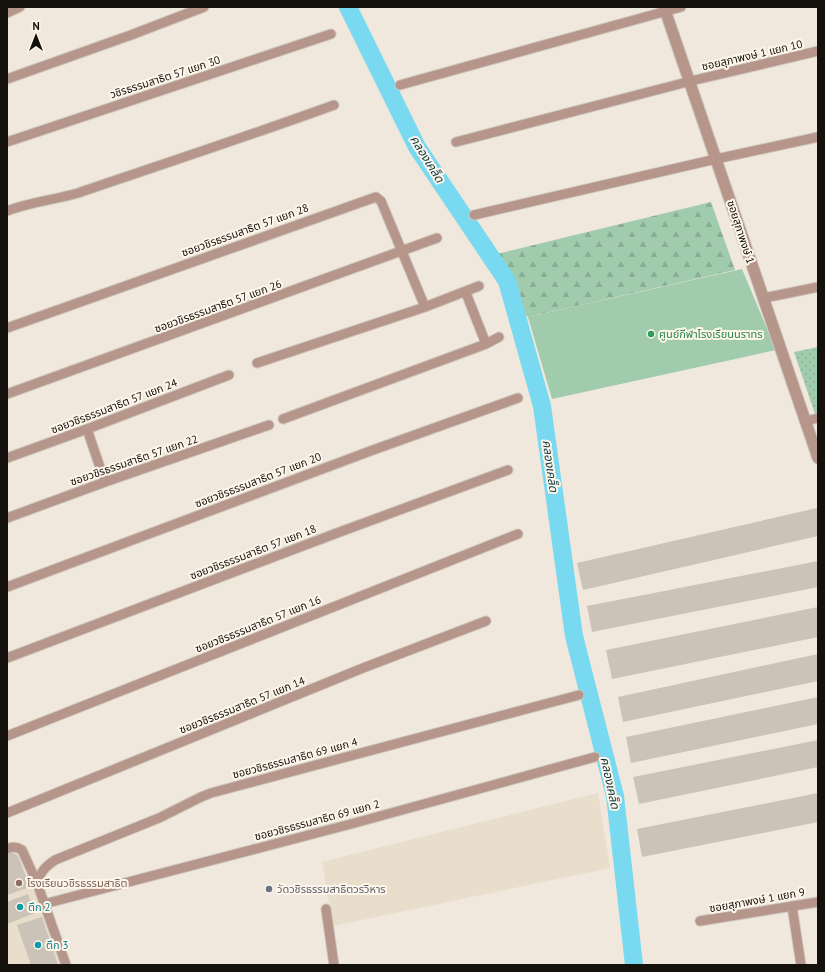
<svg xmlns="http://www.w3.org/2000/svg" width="825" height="972" font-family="'PT Sans','Noto Sans Thai',sans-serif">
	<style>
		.built { fill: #e9ddcb }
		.grass { fill: url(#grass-dots) }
		.forest { fill: url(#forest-firs) }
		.garden { fill: #a1cbad }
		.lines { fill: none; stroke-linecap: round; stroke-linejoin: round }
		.river { stroke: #79d9f0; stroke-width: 18 }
		.building { fill: #cbc3b8 }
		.minor-casing { stroke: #cdc6bc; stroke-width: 11 }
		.tertiary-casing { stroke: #cdc6bc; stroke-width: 13 }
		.minor { stroke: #b6958a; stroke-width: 9 }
		.tertiary { stroke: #b6958a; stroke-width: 11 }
		.leisure-dot { fill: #2e9e5b; stroke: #fef6ea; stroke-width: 1.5 }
		.education-dot { fill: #8d6e63; stroke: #fef6ea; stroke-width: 1.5 }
		.worship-dot { fill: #6b7280; stroke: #fef6ea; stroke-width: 1.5 }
		.culture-dot { fill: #0f9aa8; stroke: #fef6ea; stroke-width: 1.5 }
		.labels { text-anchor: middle; stroke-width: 4; stroke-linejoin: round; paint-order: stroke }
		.street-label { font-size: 11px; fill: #14110d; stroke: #fef6ea }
		.leisure-label { font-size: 11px; fill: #27864d; stroke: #fef6ea; text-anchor: start }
		.education-label { font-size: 11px; fill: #785e54; stroke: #fef6ea; text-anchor: start }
		.worship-label { font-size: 11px; fill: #5b616d; stroke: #fef6ea; text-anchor: start }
		.culture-label { font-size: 11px; fill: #0d838f; stroke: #fef6ea; text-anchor: start }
		.water-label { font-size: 12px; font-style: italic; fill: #04353e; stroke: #fef6ea }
	</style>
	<defs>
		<pattern id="grass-dots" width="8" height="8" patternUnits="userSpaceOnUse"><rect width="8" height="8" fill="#a1cbad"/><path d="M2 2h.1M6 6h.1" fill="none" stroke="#8aad94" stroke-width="1.8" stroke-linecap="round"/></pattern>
		<pattern id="forest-firs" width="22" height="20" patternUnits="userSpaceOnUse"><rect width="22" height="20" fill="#a1cbad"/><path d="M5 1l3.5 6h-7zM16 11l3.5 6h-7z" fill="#8aad94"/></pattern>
	</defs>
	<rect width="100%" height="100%" fill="#f0e8dd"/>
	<!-- built -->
	<path class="built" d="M598,793l12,75 -277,58 -11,-64z
		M13,850l4,2 26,61 17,52h-53v-112z"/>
	<!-- grass -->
	<path class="grass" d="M818,347v67h-3l-21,-62z"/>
	<!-- forest -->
	<path class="forest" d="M711,202l24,68 -207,47 -10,-9 -9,-29 -16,-24z"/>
	<!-- garden -->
	<path class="garden" d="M742,269l34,81 -224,49 -24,-82z"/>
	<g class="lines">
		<!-- river -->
		<path class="river" d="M348,7l69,140 90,134 35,125 32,230 41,160 19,169"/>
	</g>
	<!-- building -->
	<path class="building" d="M817,508l1,28 -235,54 -6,-27z
		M818,561v26l-226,45 -5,-26z
		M818,607v30l-206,42 -6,-29z
		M818,654v27l-195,41 -5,-25z
		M818,697v27l-187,39 -5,-26z
		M818,740v27l-179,37 -6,-27z
		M818,793v29l-176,35 -5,-28z
		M11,852l7,4 12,31 -23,8v-42z
		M28,894l7,19 -28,11v-22z
		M42,917l16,48h-27l-14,-40z"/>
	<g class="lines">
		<defs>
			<path id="minor" d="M7,13l13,-6
				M7,79l124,-44 73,-28
				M400,85l281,-78
				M7,142l324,-108
				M456,142l235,-61 127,-30
				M7,211c23,-9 47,-11 71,-18 85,-29 171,-57 256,-88
				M474,215l242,-56 102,-22
				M466,293l20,51
				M764,298l54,-11
				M7,328l369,-131 5,4 44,106
				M257,363l168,-56 54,-21
				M7,394l430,-156
				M283,419l203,-75 13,-7
				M806,421l12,-3
				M87,429l18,53
				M7,458l80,-29 142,-54
				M7,518l98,-36 164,-57
				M7,587l366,-137 145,-52
				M7,658l330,-125 171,-63
				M7,736l511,-202
				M7,813l356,-145 123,-47
				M7,849c6,-3 10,-2 15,1l15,33 29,82
				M37,883c4,-12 8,-16 18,-23l104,-42 42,-21 10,-4 368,-98
				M44,904l307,-80 244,-67
				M792,906l9,59
				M326,909l8,56
				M700,921l118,-19"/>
			<path id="tertiary" d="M664,7l154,451"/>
		</defs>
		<!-- minor casing -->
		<use href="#minor" class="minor-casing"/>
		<!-- tertiary casing -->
		<use href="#tertiary" class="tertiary-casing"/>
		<!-- minor -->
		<use href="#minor" class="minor"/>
		<!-- tertiary -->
		<use href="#tertiary" class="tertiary"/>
	</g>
	<!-- markers -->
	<circle class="leisure-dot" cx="651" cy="334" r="4"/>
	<circle class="education-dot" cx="19" cy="883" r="4"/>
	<circle class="worship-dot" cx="269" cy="889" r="4"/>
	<g class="culture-dot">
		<circle cx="20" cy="907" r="4"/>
		<circle cx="38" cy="945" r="4"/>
	</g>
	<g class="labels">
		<!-- street labels -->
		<g class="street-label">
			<text transform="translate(752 55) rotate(-13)" y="4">ซอยสุภาพงษ์ 1 แยก 10</text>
			<text transform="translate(165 77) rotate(-18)" y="4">วชิรธรรมสาธิต 57 แยก 30</text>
			<text transform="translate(245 230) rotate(-20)" y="4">ซอยวชิรธรรมสาธิต 57 แยก 28</text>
			<text transform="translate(741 232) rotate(72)" y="4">ซอยสุภาพงษ์ 1</text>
			<text transform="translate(218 306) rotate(-20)" y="4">ซอยวชิรธรรมสาธิต 57 แยก 26</text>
			<text transform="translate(114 406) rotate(-21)" y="4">ซอยวชิรธรรมสาธิต 57 แยก 24</text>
			<text transform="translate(134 460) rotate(-19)" y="4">ซอยวชิรธรรมสาธิต 57 แยก 22</text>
			<text transform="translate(258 480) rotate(-21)" y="4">ซอยวชิรธรรมสาธิต 57 แยก 20</text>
			<text transform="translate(253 552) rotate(-21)" y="4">ซอยวชิรธรรมสาธิต 57 แยก 18</text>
			<text transform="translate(258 624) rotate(-22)" y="4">ซอยวชิรธรรมสาธิต 57 แยก 16</text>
			<text transform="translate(242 705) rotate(-22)" y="4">ซอยวชิรธรรมสาธิต 57 แยก 14</text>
			<text transform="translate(295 758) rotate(-15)" y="4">ซอยวชิรธรรมสาธิต 69 แยก 4</text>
			<text transform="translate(317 820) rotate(-15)" y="4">ซอยวชิรธรรมสาธิต 69 แยก 2</text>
			<text transform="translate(757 900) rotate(-10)" y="4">ซอยสุภาพงษ์ 1 แยก 9</text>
		</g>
		<!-- leisure labels -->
		<g class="leisure-label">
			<text x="659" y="338">ศูนย์กีฬาโรงเรียนนราทร</text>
		</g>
		<!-- education labels -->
		<g class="education-label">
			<text x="27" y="887">โรงเรียนวชิรธรรมสาธิต</text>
		</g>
		<!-- worship labels -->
		<g class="worship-label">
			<text x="277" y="893">วัดวชิรธรรมสาธิตวรวิหาร</text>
		</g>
		<!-- culture labels -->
		<g class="culture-label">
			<text x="28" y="911">ตึก 2</text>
			<text x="46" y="949">ตึก 3</text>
		</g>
		<!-- water labels -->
		<g class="water-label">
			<text transform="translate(427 159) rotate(58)" y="4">คลองเคล็ด</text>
			<text transform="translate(550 466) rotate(82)" y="4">คลองเคล็ด</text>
			<text transform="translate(610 783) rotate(78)" y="4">คลองเคล็ด</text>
		</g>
	</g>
	<!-- border -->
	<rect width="825" height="972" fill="none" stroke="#14110d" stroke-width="16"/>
	<!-- north arrow -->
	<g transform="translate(36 36)" stroke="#fef6ea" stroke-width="3" paint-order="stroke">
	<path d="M0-3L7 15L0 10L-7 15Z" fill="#14110d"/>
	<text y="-6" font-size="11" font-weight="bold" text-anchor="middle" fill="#14110d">N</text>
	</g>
</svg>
